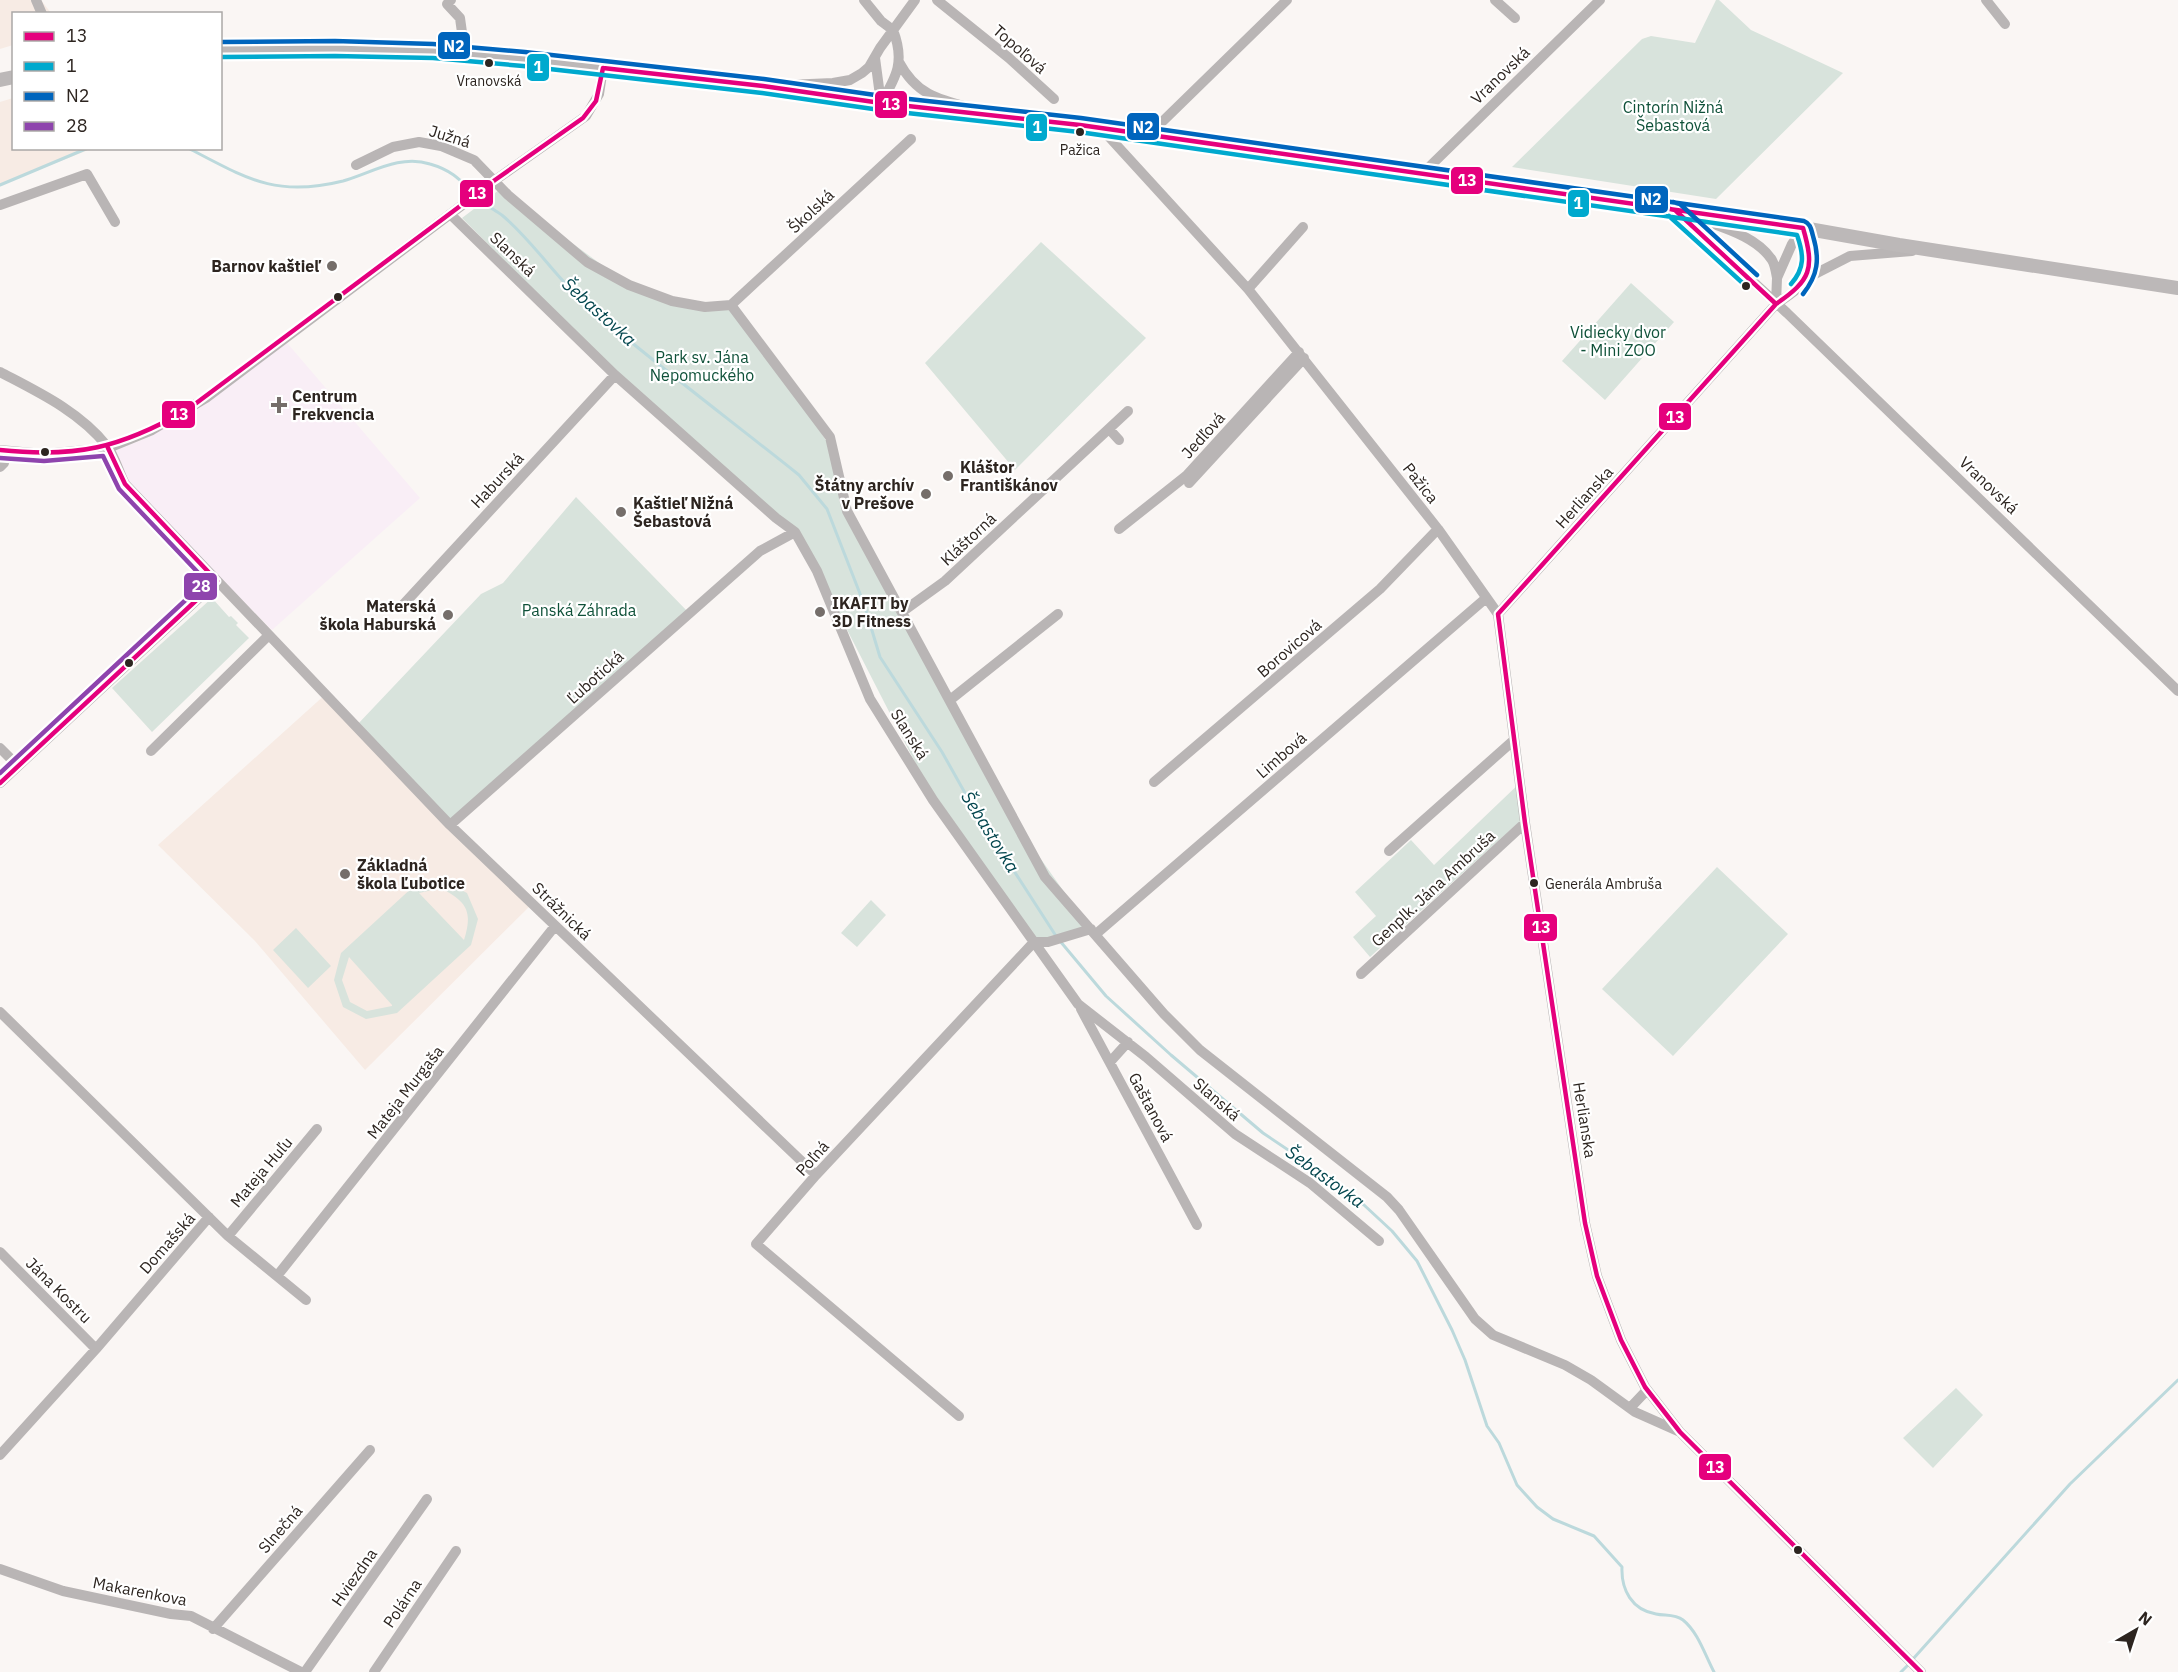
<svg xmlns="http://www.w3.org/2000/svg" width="2178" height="1672" font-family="'IBM Plex Sans',sans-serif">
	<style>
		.built { fill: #f7ebe4 }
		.industrial { fill: #f9eef6 }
		.green { fill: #d8e3dc; fill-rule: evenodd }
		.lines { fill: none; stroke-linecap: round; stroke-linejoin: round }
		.stream { stroke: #bcd9dc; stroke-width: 3 }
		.minor { stroke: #b9b5b5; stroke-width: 10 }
		.major { stroke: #bcb8b8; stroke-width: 14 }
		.bus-1-casing { stroke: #fff; stroke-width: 9 }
		.bus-2-casing { stroke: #fff; stroke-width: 9 }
		.bus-3-casing { stroke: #fff; stroke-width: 9 }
		.bus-4-casing { stroke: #fff; stroke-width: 9 }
		.bus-1 { stroke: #e5007d; stroke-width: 4.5 }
		.bus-2 { stroke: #00a9ce; stroke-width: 4.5 }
		.bus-3 { stroke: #0065bd; stroke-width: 4.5 }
		.bus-4 { stroke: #8e44ad; stroke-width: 4.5 }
		.bus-dot { fill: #2d2520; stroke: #fff; stroke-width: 2 }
		.poi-dot { fill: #756e6a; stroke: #fff; stroke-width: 2 }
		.labels { text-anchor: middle; stroke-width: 4.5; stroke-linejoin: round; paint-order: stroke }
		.bus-label { font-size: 14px; fill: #2d2520; stroke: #fff }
		.street-label { font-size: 16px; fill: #2d2520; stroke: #fff }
		.park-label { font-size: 16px; fill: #0f5139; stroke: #fff }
		.poi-label { font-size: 16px; font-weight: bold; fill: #2d2520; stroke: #fff; text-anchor: start }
		.water-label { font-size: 18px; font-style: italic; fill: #03464e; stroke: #fff }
		.line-badge { stroke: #fff; stroke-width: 2 }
		.badge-label { font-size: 16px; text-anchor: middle; font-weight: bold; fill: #fff }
	</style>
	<rect width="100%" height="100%" fill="#faf6f4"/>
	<!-- built -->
	<path class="built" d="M0,0h41l10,13 -37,1 -1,31 -13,4z
		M13,98l1,50 77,1 -91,36v-83z
		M327,693l205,211 -167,166 -110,-129 -97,-96z"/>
	<!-- industrial -->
	<path class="industrial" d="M282,337l138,161 -148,132 -150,-151 -18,-25 38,-14z"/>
	<!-- green -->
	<path class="green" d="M1716,0h3l32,30 92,43 -127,126 -204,-32 130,-128 9,-3 44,7z
		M503,187l12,14 110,81 41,16 33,5 37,1 99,150 12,57 174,320 68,96 -51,15 -116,-166 -124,-242 -179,-158 -157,-158z
		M1041,242l105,96 -131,132 -90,-107z
		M1631,283l43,39 -69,78 -43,-39z
		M576,497l114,117 -240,211 -93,-100 124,-131 22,-11z
		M212,598l17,19 2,-1 7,7 -2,2 13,13 -97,94 -40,-44z
		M1524,779l5,34 -159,144 -17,-20 23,-21 -21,-24 56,-52 23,25z
		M1717,867l71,67 -115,122 -71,-67z
		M442,880l25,13 11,26 -7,26 -74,68 -31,6 -23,-12 -9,-27 7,-27 74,-68zM441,888c26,14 32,23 23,52l-45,-47zM349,957l43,48v1l-25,5 -17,-9 -8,-22z
		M871,900l15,15 -29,32 -16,-14z
		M296,928l35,38 -23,22 -35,-38z
		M1956,1388l27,27 -50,53 -30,-30z"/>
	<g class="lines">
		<!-- stream -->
		<path class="stream" d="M188,148c58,30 87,50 155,33 28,-8 57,-27 87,-17 28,8 34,22 54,39 6,5 13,8 19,13 32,27 55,65 87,92 68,58 139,111 209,167l28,34 37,95 16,53 62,95 32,57 82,127
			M0,185l88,-37
			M1060,941l46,55 65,59 92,78 52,35 49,37 28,26 25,30 35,69 13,30 22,66 12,17 18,42 20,22 16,12 41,17 28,31c-1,23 10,43 34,47 9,2 19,0 27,6 15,12 22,35 31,52
			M1913,1659l157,-175 108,-104
			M1901,1672l8,-8"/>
		<!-- minor -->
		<path class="minor" d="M36,0l6,14
			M451,0l-4,4 13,14 5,36
			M864,0l17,21 12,9
			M937,0l72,58 45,41
			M1495,0l20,18
			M1986,0l19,24
			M875,58l6,45
			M899,62c18,34 41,38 76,47
			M787,85l46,-2 17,-3 12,-7 7,-6 11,-19 35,-48
			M881,103c16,-27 24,-42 12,-73
			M1163,121l124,-121
			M1100,127l148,162 190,240 60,85
			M356,165l37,-18 26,-5 22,4 33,14 34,35 79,67 42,23 43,16 33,6 26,-2 99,132 17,74 198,366 119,137 36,36 187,147 12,13 76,109 18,16 72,30 26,15 44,32 45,20
			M1423,173l177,-173
			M487,186l99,-70 13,-22 4,-26
			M0,205l87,-31 28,48
			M1675,210l112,103 391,378
			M450,214l165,161 161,143 19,14 22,39 53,128 63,101 145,204 68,53 89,77 75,49 69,58
			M1689,215c27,11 66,19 83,45 3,5 4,12 5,18
			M1803,228c13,42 11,52 -27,76l-278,310 27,209 60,400 12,53 24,64 24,47 35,45 241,240
			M1807,278l43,-22 62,-5
			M1248,289l55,-62
			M1776,304l1,-26 15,-34 11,-16
			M731,305l180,-166
			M0,372c38,20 79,39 107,74 8,10 12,27 18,38l325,341 366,350
			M1109,429l10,11
			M0,450l44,4 64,-6 44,-18 54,-32 259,-195
			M0,467l4,-4 2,-12
			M1189,483l115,-125
			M1119,529l67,-53 113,-124
			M402,606l213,-231
			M902,612l43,-31 183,-170
			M950,700l108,-86
			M0,748l18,18
			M151,751l118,-116
			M1154,782l226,-193 58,-60
			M0,783l217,-202
			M450,825l310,-274 35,-19
			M1389,851l125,-111
			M1096,934l389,-335
			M1361,974l164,-151
			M1081,1009l116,216
			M0,1012l228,224 78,64
			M1110,1062l18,-20
			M228,1236l89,-107
			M0,1252l96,97
			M277,1276l278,-350
			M1630,1408l17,-18
			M959,1416l-203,-172 60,-69 218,-233h14l43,-13
			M0,1455l96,-106 113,-132
			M0,1569l63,22 108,23 20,2 110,56
			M213,1629l157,-179
			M305,1672l122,-173
			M374,1672l82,-121"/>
		<!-- major -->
		<path class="major" d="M220,50l115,-2 98,3 91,8 239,27 118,17 199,22 723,103 96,17 279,43
			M0,80l14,-3"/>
		<defs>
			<path id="bus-1" d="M603,68l160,18 118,17 199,22 723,103c12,41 8,52 -27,76l-278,310 27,209 60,400 12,53 24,64 24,47 35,45 241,240
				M1670,209l5,1 101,94
				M0,450c77,8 120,-2 187,-40l308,-230 88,-62 13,-17 7,-33
				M0,783l217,-202 -92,-97 -17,-36"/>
			<path id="bus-2" d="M220,57l115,-1 98,2 90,8 239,27 118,17 199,22 718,103c7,20 8,33 -6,49
				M1669,216l78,71"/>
			<path id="bus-3" d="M220,42l115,-1 98,3 92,8 239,27 118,17 199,22 723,103c7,3 7,8 9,15 7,23 5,39 -10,58
				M1673,202l7,2 77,71"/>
			<path id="bus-4" d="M0,458l44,3 59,-5 16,33 87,92 -206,192"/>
		</defs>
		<!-- bus-1 casing -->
		<use href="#bus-1" class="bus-1-casing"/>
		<!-- bus-2 casing -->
		<use href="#bus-2" class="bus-2-casing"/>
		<!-- bus-3 casing -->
		<use href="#bus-3" class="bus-3-casing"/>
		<!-- bus-4 casing -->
		<use href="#bus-4" class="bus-4-casing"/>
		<!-- bus-1 -->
		<use href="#bus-1" class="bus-1"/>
		<!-- bus-2 -->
		<use href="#bus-2" class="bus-2"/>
		<!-- bus-3 -->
		<use href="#bus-3" class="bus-3"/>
		<!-- bus-4 -->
		<use href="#bus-4" class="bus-4"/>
	</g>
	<!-- markers -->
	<g class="bus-dot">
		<circle cx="489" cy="63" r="5"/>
		<circle cx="1080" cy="132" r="5"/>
		<circle cx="1746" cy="286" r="5"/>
		<circle cx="338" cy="297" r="5"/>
		<circle cx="45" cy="452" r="5"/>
		<circle cx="129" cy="663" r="5"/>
		<circle cx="1534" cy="883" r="5"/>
		<circle cx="1798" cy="1550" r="5"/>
	</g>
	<g class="poi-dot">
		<circle cx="332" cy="266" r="6"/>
		<path d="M276 396h6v6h6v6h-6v6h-6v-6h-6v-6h6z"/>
		<circle cx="948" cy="476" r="6"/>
		<circle cx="926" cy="494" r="6"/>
		<circle cx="621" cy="512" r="6"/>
		<circle cx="820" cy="612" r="6"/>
		<circle cx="448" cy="615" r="6"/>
		<circle cx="345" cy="874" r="6"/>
	</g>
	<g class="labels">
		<!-- bus labels -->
		<g class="bus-label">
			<text x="489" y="86">Vranovská</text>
			<text x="1080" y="155">Pažica</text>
			<text x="1545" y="889" text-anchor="start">Generála Ambruša</text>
		</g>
		<!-- street labels -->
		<g class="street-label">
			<text transform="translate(1020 49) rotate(41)" y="6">Topoľová</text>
			<text transform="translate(1500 75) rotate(-44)" y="6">Vranovská</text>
			<text transform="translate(450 136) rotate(17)" y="6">Južná</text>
			<text transform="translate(811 211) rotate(-43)" y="6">Školská</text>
			<text transform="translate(513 254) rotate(44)" y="6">Slanská</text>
			<text transform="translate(1203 435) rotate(-48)" y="6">Jedľová</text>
			<text transform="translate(497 480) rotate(-47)" y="6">Haburská</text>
			<text transform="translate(1421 483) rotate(52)" y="6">Pažica</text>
			<text transform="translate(1989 485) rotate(44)" y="6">Vranovská</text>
			<text transform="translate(1584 497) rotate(-48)" y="6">Herlianska</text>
			<text transform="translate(968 539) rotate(-43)" y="6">Kláštorná</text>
			<text transform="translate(1289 648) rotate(-41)" y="6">Borovicová</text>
			<text transform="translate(595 677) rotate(-42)" y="6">Ľubotická</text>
			<text transform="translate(910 734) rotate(58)" y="6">Slanská</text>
			<text transform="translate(1281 755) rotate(-41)" y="6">Limbová</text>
			<text transform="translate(1433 888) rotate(-43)" y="6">Genplk. Jána Ambruša</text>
			<text transform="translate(562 911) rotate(44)" y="6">Strážnická</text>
			<text transform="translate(405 1092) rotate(-52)" y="6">Mateja Murgaša</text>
			<text transform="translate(1217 1099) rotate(41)" y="6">Slanská</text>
			<text transform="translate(1151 1107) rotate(62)" y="6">Gaštanová</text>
			<text transform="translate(1585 1120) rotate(81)" y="6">Herlianska</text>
			<text transform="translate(812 1158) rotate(-48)" y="6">Poľná</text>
			<text transform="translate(261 1172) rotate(-50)" y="6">Mateja Huľu</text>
			<text transform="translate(167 1243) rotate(-49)" y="6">Domašská</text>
			<text transform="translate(59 1290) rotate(45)" y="6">Jána Kostru</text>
			<text transform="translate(280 1529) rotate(-49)" y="6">Slnečná</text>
			<text transform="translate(354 1577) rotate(-55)" y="6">Hviezdna</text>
			<text transform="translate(140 1591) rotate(11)" y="6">Makarenkova</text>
			<text transform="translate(402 1603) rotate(-56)" y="6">Polárna</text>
		</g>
		<!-- park labels -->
		<g class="park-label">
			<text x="1673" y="113">Cintorín Nižná<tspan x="1673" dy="18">Šebastová</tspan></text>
			<text x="1618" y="338">Vidiecky dvor<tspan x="1618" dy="18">- Mini ZOO</tspan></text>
			<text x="702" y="363">Park sv. Jána<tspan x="702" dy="18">Nepomuckého</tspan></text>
			<text x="579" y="616">Panská Záhrada</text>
		</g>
		<!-- poi labels -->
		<g class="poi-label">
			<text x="320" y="272" text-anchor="end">Barnov kaštieľ</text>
			<text x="292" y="402">Centrum<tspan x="292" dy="18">Frekvencia</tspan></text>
			<text x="960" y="473">Kláštor<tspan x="960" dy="18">Františkánov</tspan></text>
			<text x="914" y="491" text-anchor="end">Štátny archív<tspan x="914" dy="18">v Prešove</tspan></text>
			<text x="633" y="509">Kaštieľ Nižná<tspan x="633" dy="18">Šebastová</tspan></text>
			<text x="832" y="609">IKAFIT by<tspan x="832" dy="18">3D Fitness</tspan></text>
			<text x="436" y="612" text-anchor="end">Materská<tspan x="436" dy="18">škola Haburská</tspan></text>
			<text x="357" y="871">Základná<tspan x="357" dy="18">škola Ľubotice</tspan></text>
		</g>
		<!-- water labels -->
		<g class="water-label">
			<text transform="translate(599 312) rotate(42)" y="6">Šebastovka</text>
			<text transform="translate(990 832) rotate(58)" y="6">Šebastovka</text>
			<text transform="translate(1325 1177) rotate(36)" y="6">Šebastovka</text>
		</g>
	</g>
	<g class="line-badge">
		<rect x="437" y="31" width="34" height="29" rx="6" fill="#0065bd"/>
		<rect x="526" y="53" width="24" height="29" rx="6" fill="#00a9ce"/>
		<rect x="874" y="90" width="34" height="29" rx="6" fill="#e5007d"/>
		<rect x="1126" y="112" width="34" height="29" rx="6" fill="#0065bd"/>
		<rect x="1025" y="113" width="23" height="29" rx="6" fill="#00a9ce"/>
		<rect x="1450" y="166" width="34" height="29" rx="6" fill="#e5007d"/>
		<rect x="459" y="179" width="35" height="29" rx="6" fill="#e5007d"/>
		<rect x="1634" y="185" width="35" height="29" rx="6" fill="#0065bd"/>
		<rect x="1567" y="189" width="23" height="29" rx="6" fill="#00a9ce"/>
		<rect x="161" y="400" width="35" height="29" rx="6" fill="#e5007d"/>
		<rect x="1658" y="402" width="34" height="29" rx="6" fill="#e5007d"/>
		<rect x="183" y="572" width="35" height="29" rx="6" fill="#8e44ad"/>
		<rect x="1523" y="913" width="35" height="29" rx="6" fill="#e5007d"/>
		<rect x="1698" y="1453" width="34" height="28" rx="6" fill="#e5007d"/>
	</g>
	<g class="badge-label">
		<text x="454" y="52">N2</text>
		<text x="538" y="73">1</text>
		<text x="891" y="110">13</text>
		<text x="1143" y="133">N2</text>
		<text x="1037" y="133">1</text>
		<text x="1467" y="186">13</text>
		<text x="477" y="199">13</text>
		<text x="1651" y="205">N2</text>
		<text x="1578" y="209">1</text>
		<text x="179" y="420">13</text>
		<text x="1675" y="423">13</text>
		<text x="201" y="592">28</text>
		<text x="1541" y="933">13</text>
		<text x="1715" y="1473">13</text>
	</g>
	<!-- legend -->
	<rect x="12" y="12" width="210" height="138" fill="#ffffff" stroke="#aba8a6" stroke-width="1.5"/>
	<rect x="24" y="32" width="30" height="9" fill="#e5007d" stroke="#aba8a6" stroke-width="1.5"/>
	<text x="66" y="42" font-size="18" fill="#2d2520">13</text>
	<rect x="24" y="62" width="30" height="9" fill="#00a9ce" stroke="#aba8a6" stroke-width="1.5"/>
	<text x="66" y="72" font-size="18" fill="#2d2520">1</text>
	<rect x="24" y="92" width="30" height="9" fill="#0065bd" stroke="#aba8a6" stroke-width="1.5"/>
	<text x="66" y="102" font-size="18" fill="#2d2520">N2</text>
	<rect x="24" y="122" width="30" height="9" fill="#8e44ad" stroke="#aba8a6" stroke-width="1.5"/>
	<text x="66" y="132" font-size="18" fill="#2d2520">28</text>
	<!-- north arrow -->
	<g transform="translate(2136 1630) rotate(39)" stroke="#ffffff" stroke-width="4.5" paint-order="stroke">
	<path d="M0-4.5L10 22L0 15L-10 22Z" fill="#2d2520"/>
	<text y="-9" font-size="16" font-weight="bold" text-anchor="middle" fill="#2d2520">N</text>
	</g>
</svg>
